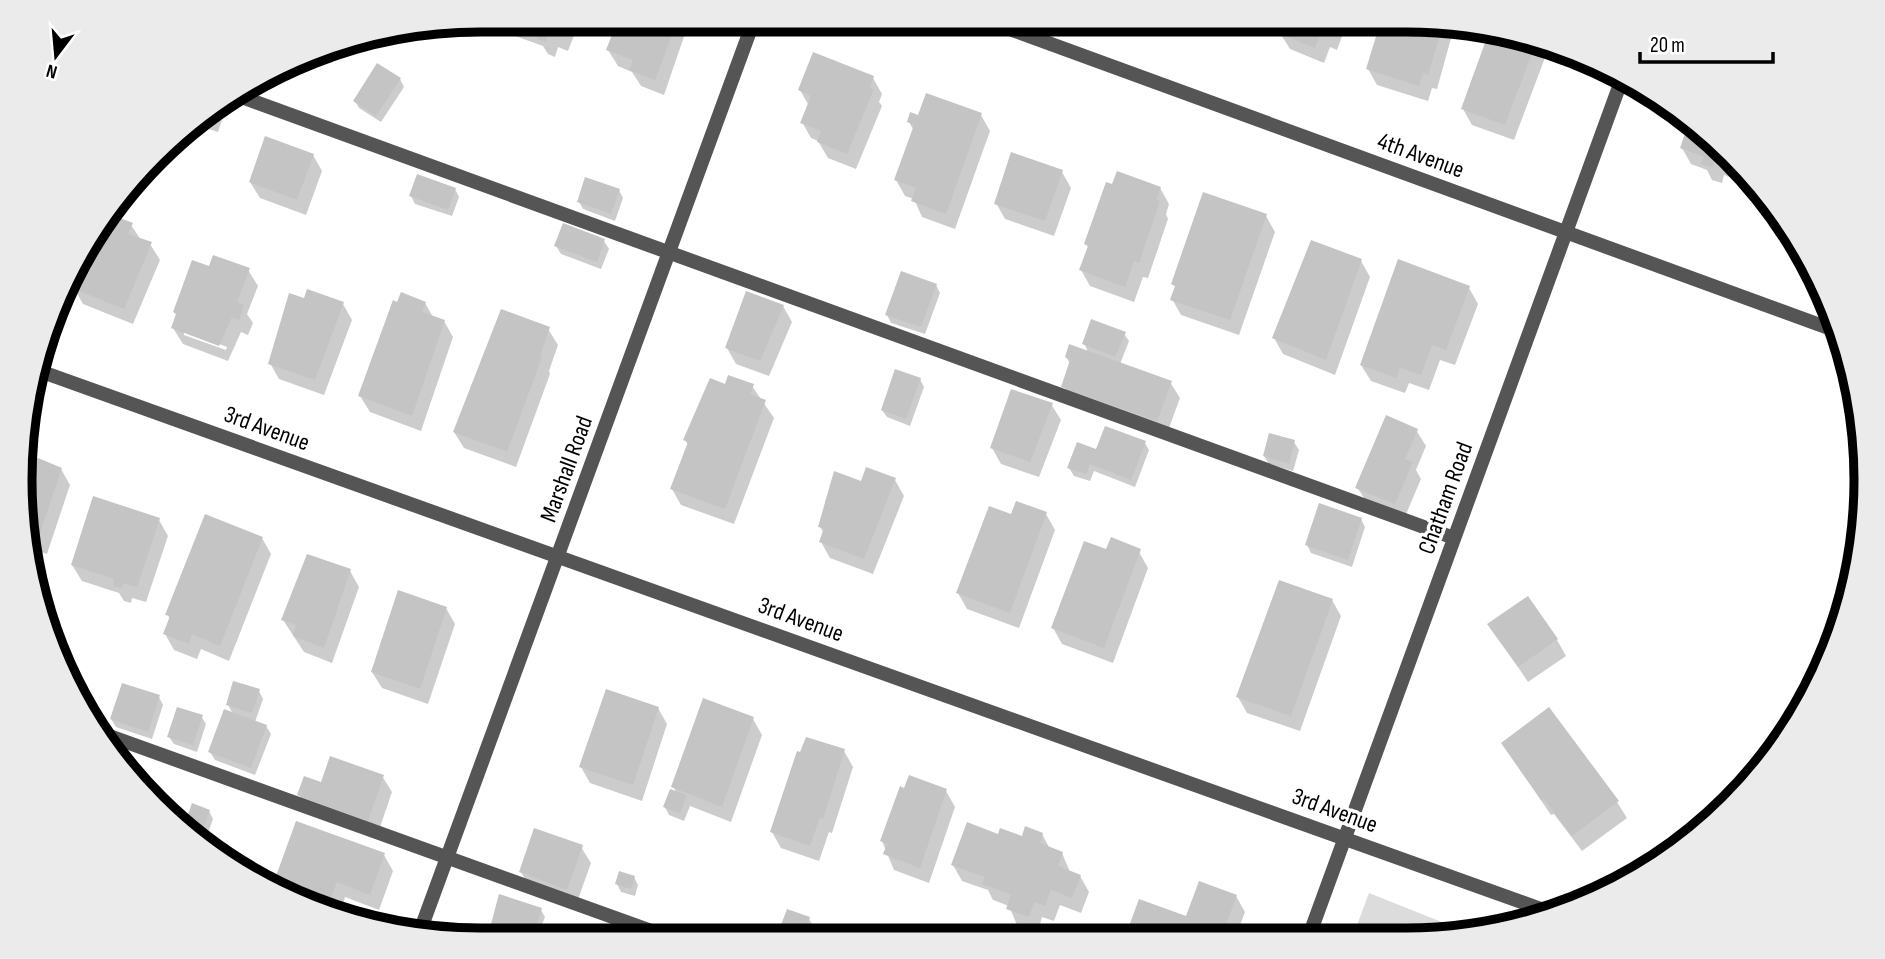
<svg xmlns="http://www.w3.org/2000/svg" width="1885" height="959" font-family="'Sofia Sans Condensed',sans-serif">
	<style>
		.green { fill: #dcdcdc }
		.shadow { fill: #0003; fill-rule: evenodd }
		.building { fill: #c4c4c4 }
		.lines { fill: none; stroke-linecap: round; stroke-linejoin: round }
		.service { stroke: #555; stroke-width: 14 }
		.minor { stroke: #555; stroke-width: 14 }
		.labels { text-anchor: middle; stroke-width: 7; stroke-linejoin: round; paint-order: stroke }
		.street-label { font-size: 24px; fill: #000; stroke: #fff }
		.rim { fill: none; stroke: #000; stroke-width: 9 }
	</style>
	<rect width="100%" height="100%" fill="#fff"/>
	<!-- green -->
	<path class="green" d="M1369,893l103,41 -119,2z"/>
	<!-- shadow -->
	<path class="shadow" d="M494,19h79l-2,7 4,7 -7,18 -10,-4 -3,10 -7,-3 -5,-8 -42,-15z
		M620,19h70l-26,76 -23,-9 -9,-14 -14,-6 -10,-16z
		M1201,20h45l-6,14z
		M1280,20h68l-11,30 -7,-3 -6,16 -34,-14 -10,-16 3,-7z
		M1383,20l72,4 -18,65 -5,-1 -4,13 -51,-16 -9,-16z
		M1492,30l32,5 25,12 -35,93 -42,-15 -9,-16z
		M873,78l9,16 -3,8 3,4 -26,63 -28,-11 -10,-17 -7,-3 -9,-16 7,-16 -9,-16z
		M400,79l4,8 -23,35 -22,-14 -4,-7z
		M221,103l4,8 -7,21 -16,-5 -4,-8 2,-5z
		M981,115l9,16 -35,98 -33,-12 -8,-18 -9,-3 -9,-16 18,-49 -5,-9 10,-5z
		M1691,120l60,56 -2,8 -25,-9 -2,8 -10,-3 -5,-10 -16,-6 -9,-16z
		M174,141l-7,19 -8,-3z
		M313,155l9,16 -16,44 -46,-17 -10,-16z
		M1062,172l9,16 -17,48 -49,-17 -9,-16z
		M1160,188l9,16 -3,10 2,5 -20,59 -5,-1 -9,25 -44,-16 -9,-16 8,-21 -3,-5z
		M455,189l4,8 -7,19 -37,-12 -4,-8z
		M619,190l4,8 -8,23 -32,-12 -4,-7z
		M106,214l25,11 10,15 9,4 10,16 -27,64 -50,-20 -9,-16z
		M1266,216l9,16 -36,103 -58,-20 -9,-16 4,-11 -3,-4z
		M604,241l5,8 -8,20 -40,-15 -5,-8z
		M1361,261l9,16 -35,98 -52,-21 -9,-16z
		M210,268l38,2 10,16 -11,28 6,9 -5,12 -7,-3 -13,29 -45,-17 -10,-16 4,-12 -2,-4zM184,331l43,16 -1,3 -42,-15z
		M936,285l4,8 -15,41 -34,-11 -4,-8z
		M1469,288l9,16 -23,61 -15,-5 -11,30 -20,-7 -4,10 -34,-12 -10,-16z
		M290,296l15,5 38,3 9,16 -28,75 -45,-16 -9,-16z
		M425,303l8,14 11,4 9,16 -32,94 -51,-19 -10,-16z
		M783,306l9,16 -23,54 -33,-12 -9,-16z
		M548,329l10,16 -9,26 1,3 -34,93 -52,-19 -10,-16z
		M1124,334l5,7 -9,23 50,18 10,16 -14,38 -92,-32 -9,-16 6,-23 -5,-8 23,-3 -5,-11z
		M920,379l4,8 -14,39 -23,-9 -5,-7z
		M726,386h26l22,32 -40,106 -53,-19 -9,-16 16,-44 -3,-5z
		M1051,404l10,16 -22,57 -38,-13 -9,-16z
		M1416,430l10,16 -10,24 5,9 -17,40 -37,-16 -10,-16z
		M1294,442l5,8 -6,21 -24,-7 -5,-8z
		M1145,443l4,7 -14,37 -41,-16 -4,10 -16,-5 -5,-8 28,-17z
		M26,455l35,14 9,16 -23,69 -21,-8 -6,-36z
		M835,474l27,9 33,-3 9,16 -31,78 -43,-16 -9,-16 3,-9 -4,-6 7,-21 -2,-4z
		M1046,514l9,16 -36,98 -52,-19 -9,-16 54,-76z
		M1361,519l4,8 -13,40 -41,-14 -4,-8z
		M159,520l9,16 -22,66 -14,-4 -1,5 -7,-2 -5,-8 -37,-12 -10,-16z
		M262,538l9,16 -42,107 -28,-12 -4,10 -23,-9 -9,-16 5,-15 -3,-5z
		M1107,551l32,1 9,16 -35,95 -51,-19 -9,-16z
		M350,571l9,16 -27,76 -28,-11 -21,-32z
		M1332,600l9,16 -41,115 -53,-18 -9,-16z
		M446,608l9,16 -27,80 -46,-16 -10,-16z
		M1489,624l68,16 9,16 -38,26z
		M259,691l4,8 -8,23 11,4 5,8 -16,41 -40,-15 -5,-8 23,-38 -5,-9z
		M159,697l4,8 -11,34 -36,-12 -5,-8z
		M658,708l9,16 -25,77 -52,-18 -9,-16z
		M201,716l5,8 -9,28 -23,-8 -5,-7z
		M753,719l9,16 -31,87 -41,-16 -6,15 -15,-6 -4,-8 12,-13 -4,-8z
		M844,751l9,16 -21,66 -3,-1 -10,29 -38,-13 -9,-16z
		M1513,759l104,43 10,16 -45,33 -28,-37 -3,1z
		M382,776l10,16 -15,44 -69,-25 -9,-16 23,-11z
		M946,791l9,16 -26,76 -35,-13 -12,-29z
		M209,811l4,8 -6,17 -16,-6 -4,-8z
		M1042,834l8,15 12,4 8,19 10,4 9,16 -8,21 -21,-8 -6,16 -12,-4 -4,15 -21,-7 -8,-19 -16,-6 -5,-10 -26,-9 -9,-16 46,-29 24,2z
		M581,847l10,16 -15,42 -46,-17 -9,-16z
		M384,855l9,16 -14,39 -34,-13 -5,16 -53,-21 -9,-16z
		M634,877l4,8 -3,11 -14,-4 -4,-8z
		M1236,896l9,16 -9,24 -109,1 61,-19z
		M541,910l4,7 -9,22h-47z
		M809,919l5,8 -4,11h-32z"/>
	<!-- building -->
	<path class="building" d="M501,19h64l-6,17 -10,-4 -3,10 -9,-3 2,-7z
		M618,19h60l-23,61 -26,-10 4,-10 -27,-10z
		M1283,20h50l-5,15 -7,-3 -6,16 -37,-15z
		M1381,20l63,2 -16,53 -5,-2 -4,13 -53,-17z
		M1490,29l47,11 -32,85 -44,-16z
		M813,52l61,24 -4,12 4,1 -27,65 -30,-12 4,-11 -21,-8 11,-27 -13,-6z
		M377,63l24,15 -25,38 -23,-15z
		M926,93l56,20 -36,101 -35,-13 5,-13 -22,-8 20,-55 -7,-3 3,-10 8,3z
		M222,102l-9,23 -17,-6 3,-4z
		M1690,119l51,47 -1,3 -25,-9 -2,8 -12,-4 3,-7 -24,-9z
		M265,136l49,18 -17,46 -48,-18z
		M1011,152l52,18 -18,51 -51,-17z
		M1117,171l44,16 -5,13 4,1 -21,62 -5,-2 -9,26 -46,-17 9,-24 -4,-2 22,-62 6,2z
		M417,174l39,14 -8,22 -39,-14z
		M585,177l35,12 -9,25 -34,-12z
		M1203,192l64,22 -37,106 -60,-20 5,-14 -4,-2z
		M107,213l26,10 -5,11 24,8 -28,67 -52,-21 27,-64z
		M563,223l42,16 -8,23 -43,-16z
		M1311,240l51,19 -36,101 -54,-22z
		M213,255l37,13 -13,34 7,3 -5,15 -7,-3 -13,29 -48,-18 5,-14 -3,-2 19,-52 17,6z
		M1398,259l72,27 -24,64 -14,-5 -11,30 -21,-7 -4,10 -36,-13z
		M901,271l36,13 -16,43 -36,-12z
		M307,289l37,13 -29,78 -47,-16 21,-71 15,5z
		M746,291l38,14 -24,56 -35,-13z
		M401,292l25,10 -4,10 23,8 -33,96 -54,-20 35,-96 4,2z
		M501,309l49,18 -10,29 2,1 -35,95 -54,-20z
		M1091,319l35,13 -11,25 -33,-13z
		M1069,344l103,37 -15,40 -96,-34 9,-27 -5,-3z
		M895,369l26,9 -15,41 -25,-9z
		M728,375l26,9 -4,10 16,6 -41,109 -55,-20 18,-47 -5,-2 27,-62 15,6z
		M1011,389l42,14 -23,59 -40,-14z
		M1386,415l32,14 -13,30 8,3 -18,42 -40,-16z
		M1105,426l41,15 -15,39 -41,-16 -4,10 -19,-6 10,-26 19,7z
		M1269,433l26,7 -6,24 -26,-8z
		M26,453l36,15 -24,71 -14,-5 -4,-24z
		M866,467l30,11 -32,81 -45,-17 5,-14 -6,-1 16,-56 27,10z
		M93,496l67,22 -23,69 -13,-4 -2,5 -9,-2 1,-7 -43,-14z
		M1016,501l31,11 -37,101 -54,-20 33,-87 22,8z
		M1319,503l43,15 -14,42 -43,-15z
		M205,514l58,23 -43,109 -28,-12 -3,10 -26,-10 7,-18 -5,-1z
		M1111,537l30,12 -37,99 -53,-20 33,-87 22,8z
		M307,554l44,15 -27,79 -31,-12 3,-11 -15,-5z
		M1279,580l54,19 -42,117 -55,-19z
		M398,590l49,17 -27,82 -49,-17z
		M1528,596l30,43 -40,28 -31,-43z
		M233,681l27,8 -8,24 -26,-8z
		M122,683l38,12 -12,37 -38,-13z
		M606,689l53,18 -26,78 -54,-18z
		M703,698l51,19 -32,90 -51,-20z
		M177,707l26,8 -10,30 -26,-8z
		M1549,707l70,94 -47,35 -28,-37 -3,1 -40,-57z
		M224,709l43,16 -16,43 -43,-16z
		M806,737l39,12 -22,70 -3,-2 -10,29 -40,-14 27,-81 3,1z
		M330,756l54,19 -16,46 -71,-26 7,-19 17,6z
		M909,775l38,14 -27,79 -37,-14 4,-10 -7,-3 20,-55 4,2z
		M670,789l17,6 -7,19 -17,-7z
		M192,803l18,7 -7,19 -18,-6z
		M296,821l89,32 -15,42 -33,-13 -6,16 -55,-22z
		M967,822l31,12 2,-6 22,8 3,-10 18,7 -3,10 23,9 -5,14 23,9 -9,23 -21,-8 -6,16 -11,-4 -5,15 -23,-8 5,-14 -29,-11 3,-7 -34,-12z
		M534,828l49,17 -16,45 -48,-18z
		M619,871l16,5 -4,13 -16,-5z
		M1199,881l38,14 -15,41 -97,1 14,-38 47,17z
		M499,894l43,14 -9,28 -46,3z
		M787,909l23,8 -7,21h-27z"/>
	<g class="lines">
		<!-- service -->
		<path class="service" d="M236,95l1218,443
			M104,734l567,204"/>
		<!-- minor -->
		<path class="minor" d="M985,20l857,313
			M34,369l1518,544
			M419,934l335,-914
			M1309,936l314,-860"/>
	</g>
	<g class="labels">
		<!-- street labels -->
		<g class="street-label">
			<text transform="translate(1421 155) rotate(20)" y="8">4th Avenue</text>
			<text transform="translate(267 428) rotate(20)" y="8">3rd Avenue</text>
			<text transform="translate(566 469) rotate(-70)" y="8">Marshall Road</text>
			<text transform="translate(1445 498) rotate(-70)" y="8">Chatham Road</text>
			<text transform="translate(801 619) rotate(20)" y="8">3rd Avenue</text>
			<text transform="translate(1335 810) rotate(20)" y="8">3rd Avenue</text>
		</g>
	</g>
	<!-- crop -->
	<path d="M0 0H1885V959H0ZM480 32H1406A448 448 0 0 1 1854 480V480A448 448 0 0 1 1406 928H480A448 448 0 0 1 32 480V480A448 448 0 0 1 480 32Z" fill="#ebebeb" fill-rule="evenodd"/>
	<path class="rim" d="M480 32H1406A448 448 0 0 1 1854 480V480A448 448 0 0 1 1406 928H480A448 448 0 0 1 32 480V480A448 448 0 0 1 480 32Z"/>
	<!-- north arrow -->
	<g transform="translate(56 56) rotate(196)" stroke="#ffffff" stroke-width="5" paint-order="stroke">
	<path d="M0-5L12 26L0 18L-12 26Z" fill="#000000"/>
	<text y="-10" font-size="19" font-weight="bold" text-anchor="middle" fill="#000000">N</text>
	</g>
	<!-- scale -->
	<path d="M1640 52v10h133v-10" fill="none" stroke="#000000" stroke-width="3.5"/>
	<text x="1650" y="52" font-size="21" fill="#000000" stroke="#ffffff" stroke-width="5" paint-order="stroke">20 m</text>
</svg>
